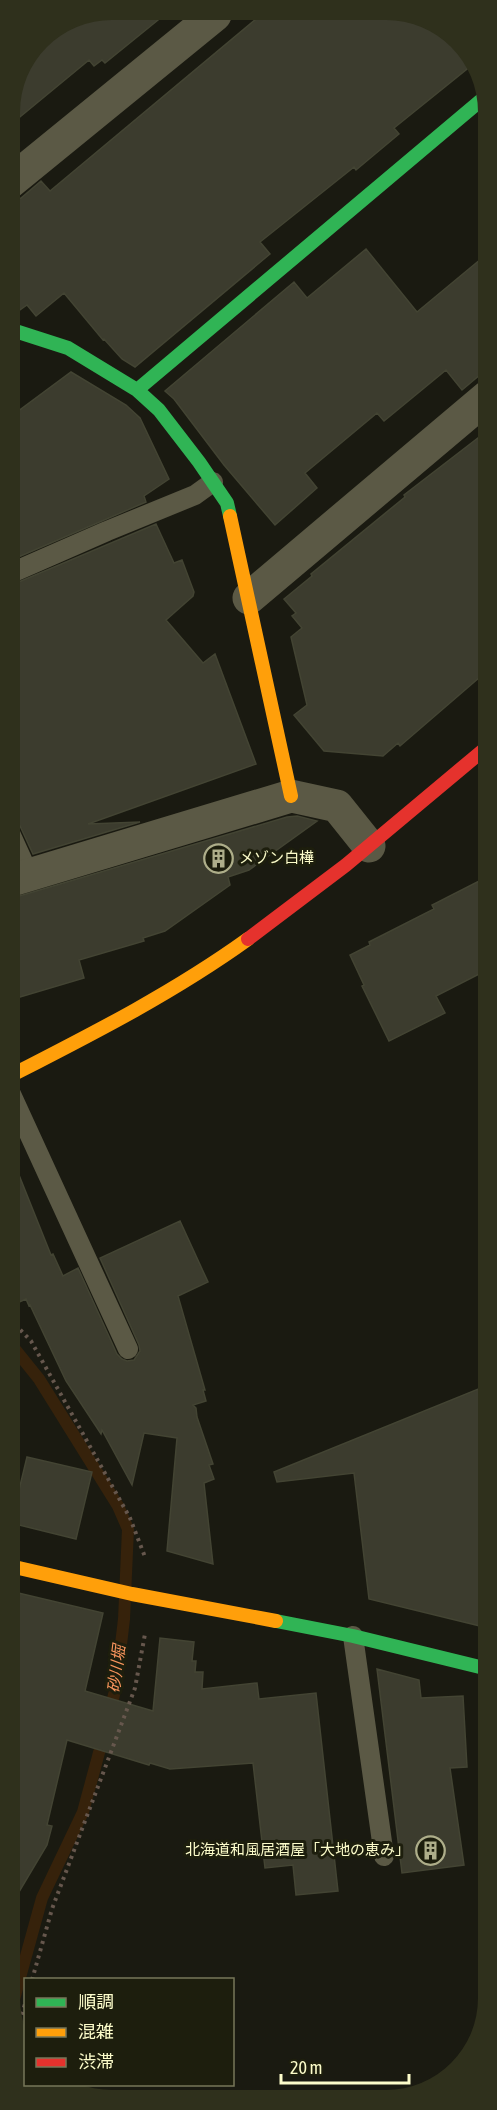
<svg xmlns="http://www.w3.org/2000/svg" width="497" height="2110" font-family="'Asap Condensed','Noto Sans JP',sans-serif">
	<style>
		.lines { fill: none; stroke-linecap: round; stroke-linejoin: round }
		.stream { stroke: #36220b; stroke-width: 12 }
		.building { fill: #3c3c2e; stroke: #434433; stroke-width: 1.5 }
		.path { stroke: #66574d; stroke-width: 4; stroke-dasharray: 3 4.5; stroke-linecap: butt }
		.lane { stroke: #5b5945; stroke-width: 20 }
		.street { stroke: #5b5945; stroke-width: 33 }
		.fast { stroke: #30b455; stroke-width: 14 }
		.slow { stroke: #ff9f0a; stroke-width: 14 }
		.jam { stroke: #e5322d; stroke-width: 14 }
		.labels { text-anchor: middle; stroke-width: 6; stroke-linejoin: round; paint-order: stroke }
		.poi-label { font-size: 15px; fill: #fdfdcb; stroke: #1d1e0d; text-anchor: start }
		.water-label { font-size: 16px; font-style: italic; fill: #f9955d; stroke: #1d1e0d }
	</style>
	<rect width="100%" height="100%" fill="#1a1a11"/>
	<g class="lines">
		<!-- stream -->
		<path class="stream" d="M10,1343l29,36 79,127 10,23 -4,90 -8,68 -7,27
			M10,2014l32,-116 41,-86 21,-78"/>
	</g>
	<!-- building -->
	<path class="building" d="M412,12l50,32 10,21 -78,63 5,6 -43,36 -2,-3 -94,75 10,12 -135,113 -13,-8 -18,-20 -1,1 -39,-47 -28,23 -9,-11 -10,7 -8,-1v-110l12,-3 20,-17 9,10 212,-177z
		M163,16l-58,47 -3,-3 -8,6 -5,-6 -80,66v-21l33,-68 30,-20z
		M366,249l51,63 70,-58v115l-25,21 -16,-20 -62,51 -7,-8 -72,60 12,15 -42,37 -51,-60 -50,-66 -9,-8 129,-109 13,16z
		M71,372l55,33 14,13 29,61 -25,17 2,6 -137,59v-143z
		M487,431v240l-87,75 -2,-3 -15,13 -59,-5 -30,-36 13,-10 -16,-68 11,-9 -10,-12 4,-3 -12,-14 28,-23 -1,-2 94,-77 -1,-2z
		M156,524l18,39 8,-3 12,32 -1,4 -27,24 37,43 12,-9 41,110 -168,60 52,-2 -107,32 -13,-28 -5,-5 -6,-2v-233z
		M297,816l20,5 -68,49 -21,7 2,8 -65,46 -22,7 1,3 -65,19 5,18 -74,22 -1,-101 278,-82z
		M487,877v93l-51,26 9,17 -56,28 -27,-55 2,-1 -14,-30 20,-10 -1,-3 65,-33 -2,-4z
		M10,1155h1l40,100 2,-1 10,22 15,-8 39,86 5,5 5,2 7,-1 6,-9 -1,-6 -39,-87 80,-37 28,61 -30,14 27,94h-2l3,11 -13,4 3,3 1,9 16,47 -4,1 5,14 -10,4 9,81 -46,-13 10,-113 -33,-5 -12,52 -30,-55 -1,4 -35,-53 -36,-76 -1,1 -3,-7 -16,7z
		M488,1385v173l-3,1 -1,68 -115,-28 -15,-126 -77,9 -3,-10z
		M27,1457l65,15 -16,67 -65,-16z
		M10,1591l93,22 -18,78 68,20 7,-73 34,4 -2,19h4l-1,11h8l-1,17 55,-6 2,16 57,-6 22,198 -42,4 -3,-30 -28,3 -12,-105 -83,6 -20,-6 -1,2 -82,-25 -20,85 5,1 -5,19 -37,62z
		M377,1669l42,11 2,18 42,-2 4,71 -17,1 14,97 -62,8z"/>
	<g class="lines">
		<!-- path -->
		<path class="path" d="M10,1319l21,22 99,177 15,39
			M32,1980l20,-71 83,-221 10,-54
			M17,2029l9,-28"/>
		<!-- lane -->
		<path class="lane" d="M9,574l98,-43 88,-36 18,-13
			M9,831l20,44
			M10,1092l118,257
			M353,1636l31,220"/>
		<!-- street -->
		<path class="street" d="M9,183l206,-168
			M249,598l238,-201
			M9,881l282,-85 46,10 32,40"/>
		<!-- fast -->
		<path class="fast" d="M9,329l59,19 69,42 22,20 40,52 28,41 3,13
			M137,390l349,-294
			M276,1621l77,15 135,33"/>
		<!-- slow -->
		<path class="slow" d="M230,516l61,280
			M10,1076c82,-42 163,-83 238,-137
			M10,1566l122,28 144,27"/>
		<!-- jam -->
		<path class="jam" d="M248,939l98,-74 141,-118"/>
	</g>
	<!-- icons -->
	<defs>
		<symbol id="building-ring" viewBox="-11 -11 22 22"><circle r="9.5" fill="#1d1e0d" stroke="#aeae8a" stroke-width="1.5"/><path d="M-4-6H4V6H1V3H-1V6H-4ZM-2.5-4.3h1.7v1.8h-1.7ZM.8-4.3h1.7v1.8H.8ZM-2.5-1h1.7V.8h-1.7ZM.8-1h1.7V.8H.8Z" fill="#aeae8a"/></symbol>
	</defs>
	<g fill-rule="evenodd">
		<use href="#building-ring" x="202" y="842" width="33" height="33"/>
		<use href="#building-ring" x="414" y="1834" width="33" height="33"/>
	</g>
	<g class="labels">
		<!-- poi labels -->
		<g class="poi-label">
			<text x="239" y="863">メゾン白樺</text>
			<text x="410" y="1855" text-anchor="end">北海道和風居酒屋「大地の恵み」</text>
		</g>
		<!-- water labels -->
		<g class="water-label">
			<text transform="translate(116 1669) rotate(-83)" y="6">砂川堀</text>
		</g>
	</g>
	<!-- crop -->
	<path d="M0 0H497V2110H0ZM112 20H386A92 92 0 0 1 478 112V1998A92 92 0 0 1 386 2090H112A92 92 0 0 1 20 1998V112A92 92 0 0 1 112 20Z" fill="#2f301c" fill-rule="evenodd"/>
	<!-- legend -->
	<rect x="24" y="1978" width="210" height="108" fill="#1d1e0d" stroke="#777759" stroke-width="1.5"/>
	<rect x="36" y="1998" width="30" height="9" fill="#30b455" stroke="#777759" stroke-width="1.5"/>
	<text x="78" y="2008" font-size="18" fill="#fdfdcb">順調</text>
	<rect x="36" y="2028" width="30" height="9" fill="#ff9f0a" stroke="#777759" stroke-width="1.5"/>
	<text x="78" y="2038" font-size="18" fill="#fdfdcb">混雑</text>
	<rect x="36" y="2058" width="30" height="9" fill="#e5322d" stroke="#777759" stroke-width="1.5"/>
	<text x="78" y="2068" font-size="18" fill="#fdfdcb">渋滞</text>
	<!-- scale -->
	<path d="M281 2074v9h128v-9" fill="none" stroke="#fdfdcb" stroke-width="3"/>
	<text x="290" y="2074" font-size="18" fill="#fdfdcb" stroke="#1d1e0d" stroke-width="4.5" paint-order="stroke">20 m</text>
</svg>
